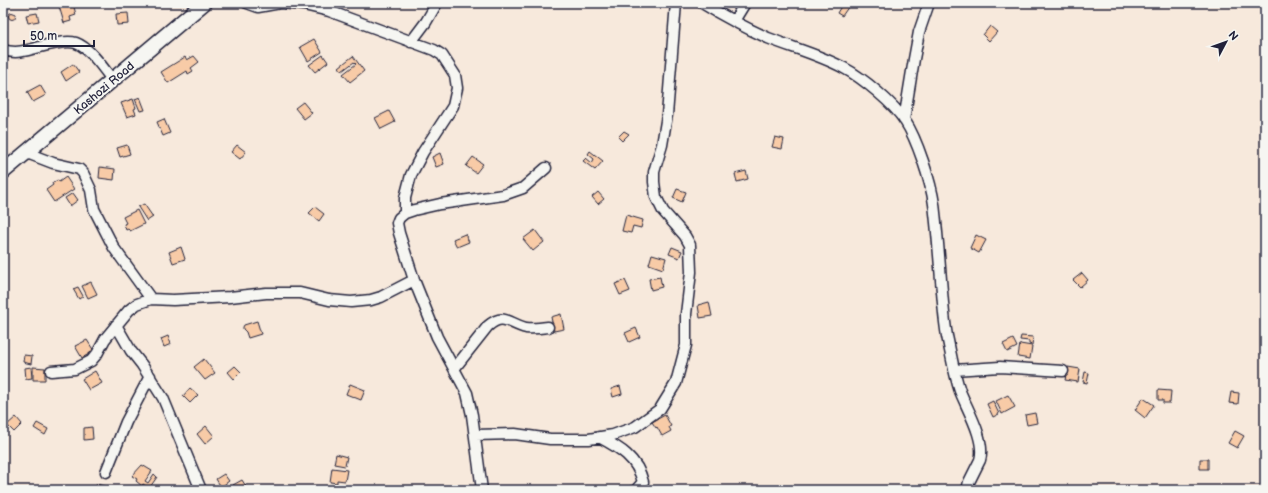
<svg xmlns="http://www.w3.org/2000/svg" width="1268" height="493" font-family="'Balsamiq Sans',sans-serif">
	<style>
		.building { fill: #f8cba7; stroke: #22223b }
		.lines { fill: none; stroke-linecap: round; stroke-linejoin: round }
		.minor-casing { stroke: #22223b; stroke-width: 13 }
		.secondary-casing { stroke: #22223b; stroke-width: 17 }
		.minor { stroke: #f6f6f2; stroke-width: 10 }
		.secondary { stroke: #f6f6f2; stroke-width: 14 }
		.labels { text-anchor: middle; stroke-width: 4; stroke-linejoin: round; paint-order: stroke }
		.street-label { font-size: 12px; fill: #22223b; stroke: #f6f6f2 }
	</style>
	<rect width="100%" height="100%" fill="#f7e9dc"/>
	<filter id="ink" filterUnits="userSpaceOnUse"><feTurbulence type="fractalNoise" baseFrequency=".025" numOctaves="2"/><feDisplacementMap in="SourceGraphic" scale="8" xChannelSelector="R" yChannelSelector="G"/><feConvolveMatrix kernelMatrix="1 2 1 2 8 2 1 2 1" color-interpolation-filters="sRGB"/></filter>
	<g filter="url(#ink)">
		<!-- building -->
		<path class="building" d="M70,3h3l3,12 -6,2 1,4 -7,2 -5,-17z
			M843,3h8l-9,13 -5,-3z
			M8.5 16a3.5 3.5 0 1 1 7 0a3.5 3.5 0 1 1-7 0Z
			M37,13l2,8 -11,2 -2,-8z
			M128,13l1,11 -12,1 -1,-11z
			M990,26l7,6 -8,9 -6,-6z
			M314,39l8,13 -14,9 -8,-14z
			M323,55l5,7 -13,10 -6,-7z
			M194,56l5,6 -8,6 2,3 -5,3 -1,-3 -19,12 -7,-11 24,-15 2,3z
			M353,56l11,15 -14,11 -7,-8 13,-10 -2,-2 -12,9 -3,-4z
			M73,64l6,8 -13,9 -5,-9z
			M40,85l6,10 -13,7 -6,-10z
			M140,97l5,13 -5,1 -5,-12z
			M133,99l3,9 -2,1 2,5 -9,3 -6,-14z
			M303,102l9,11 -8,6 -9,-11z
			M389,111l6,11 -14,7 -6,-11z
			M164,119l6,14 -7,3 -6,-14z
			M624,131l5,3 -7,7 -4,-4z
			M775,137l9,2 -2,10 -10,-2z
			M127,145l3,9 -10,3 -3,-9z
			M237,145l9,7 -6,7 -9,-7z
			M590,151l13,10 -8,9 -12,-9 3,-3 6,5 2,-4 -6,-5z
			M440,153l4,11 -8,3 -4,-10z
			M473,157l10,7 -7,9 -10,-7z
			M100,167l15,2 -1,11 -15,-2z
			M746,171l2,8 -11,3 -2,-8z
			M66,177l8,12 -20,13 -8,-12 7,-5 -1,-2 6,-3 1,2z
			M677,189l9,3 -4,10 -9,-4z
			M598,192l6,7 -6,5 -6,-7z
			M73,193l5,7 -8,6 -5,-8z
			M144,204l9,13 -6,4 -9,-14z
			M315,207l9,7 -5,7 -10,-8z
			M137,210l7,14 -14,7 -2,-2 -2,1 -2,-6 2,-1 -3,-6z
			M626,215l17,5 -2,8 -8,-2 -2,7 -9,-2z
			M535,230l9,12 -11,9 -10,-12z
			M465,234l4,8 -12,5 -4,-8z
			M976,235l10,5 -7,13 -9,-5z
			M181,247l4,12 -12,4 -4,-11z
			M672,247l10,4 -3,7 -10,-4z
			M652,254l14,4 -3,11 -14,-5z
			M1082,273l6,7 -8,7 -7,-7z
			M660,277l2,10 -11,3 -2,-11z
			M625,280l5,11 -10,4 -5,-11z
			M91,282l6,12 -9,4 -6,-12z
			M78,287l5,9 -4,3 -6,-10z
			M709,302l3,14 -12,2 -2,-13z
			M561,314l3,15 -10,2 -3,-14z
			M257,321l4,13 -13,4 -2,-6 -3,-3v-2l1,-2z
			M636,328l4,9 -11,5 -4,-9z
			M168,336l3,8 -7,3 -3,-8z
			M1021,336l12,1 -1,8 -3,-1v-3l-9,-1z
			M1013,339l4,8 -10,5 -4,-8z
			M87,340l7,11 -12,7 -7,-12z
			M1020,344l12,2 -2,13 -12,-2z
			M24,355l8,1 -1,8 -8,-2z
			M204,359l11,14 -10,7 -11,-13z
			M235,366l6,6 -7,7 -6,-7z
			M31,367l1,11 -6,1 -1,-11z
			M33,367l12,1v12h-12z
			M1068,367l12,2 -2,13 -13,-2z
			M95,371l7,12 -13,7 -7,-11z
			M1085,372l4,1 -2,10 -4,-1z
			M350,384l15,6 -4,10 -15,-6z
			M620,386l2,8 -9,3 -2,-8z
			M190,388l8,7 -8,8 -7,-7z
			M1158,390l13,1 -1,12h-7v-3h-5z
			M1231,392l8,1 -1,11 -9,-1z
			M1008,395l7,12 -13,7 -6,-13z
			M1143,398l11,7 -9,13 -10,-8z
			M993,401l6,13 -6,3 -6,-13z
			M1035,413l2,10 -10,2 -2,-10z
			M665,415l6,11 -2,1 2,4 -9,5 -5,-9 -1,1 -4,-6z
			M16,417l6,7 -8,8 -7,-7z
			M37,423l11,6 -3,6 -11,-7z
			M206,426l8,10 -9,8 -8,-10z
			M92,427l1,12 -9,1v-12z
			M1235,431l9,5 -7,12 -9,-5z
			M336,454l11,3 -2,9 -11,-2z
			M1200,459h8v10h-8z
			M142,465l10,6 -7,10 3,2 6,-9 3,3 -9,13 -3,-2 1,-2 -3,-2 -1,2 -6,-5 1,-2 -5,-3z
			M332,468l15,2 -2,11 -8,-1v3l-7,-1z
			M224,474l5,7 -8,6 -5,-8z
			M242,480l5,8 -3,2h-8l-3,-5z
			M97,484l13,4 -1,2h-14z"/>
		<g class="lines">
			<defs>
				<path id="minor" d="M247,3l11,4 22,-4 24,2 25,6 105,39 8,5 13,20 2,13 -4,18 -30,46 -12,23 -6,23v15
					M702,3c21,13 44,25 66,35 25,10 52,17 76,30 19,10 50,36 61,53 12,18 26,61 29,83 4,33 6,66 9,99 1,11 2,22 4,33 4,18 7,38 13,55 7,18 26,49 20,69l-11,22 -2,8
					M734,21l11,-18
					M411,42l15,-20 11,-19
					M3,50c13,4 21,1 33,-2 10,-3 31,-8 40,-5 14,5 28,26 37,38
					M904,120l10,-61 5,-27 10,-29
					M27,153l26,10 26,6 4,4 8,17 3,19 20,39 37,51
					M116,325l15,26 11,14 21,33 38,92
					M454,369l34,-43c16,-14 21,-2 38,2 7,1 15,0 22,-1
					M954,370l46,-3 63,4
					M51,371l24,-2 16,-8 6,-7 8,-15 24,-29 8,-6 14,-5 22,1 57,-3 36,-4h34l29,7 22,2 20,-2 10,-3 33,-17
					M475,435l40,-1 35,5h39l24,-4 22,-8 25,-18 16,-26 10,-38v-31l5,-42 -1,-27 -5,-9 -22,-25 -7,-14 -2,-15v-10l8,-27 5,-30 9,-112
					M599,437c21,11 38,21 44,45l-7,8
					M106,472l20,-50 24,-46
					M482,490l-10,-75 -5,-22 -30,-56 -23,-57 -15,-47 -2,-10 2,-5 6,-5 9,-3 26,-6 63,-9 20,-7 23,-20"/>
				<path id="secondary" d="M3,172l201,-169"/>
			</defs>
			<!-- minor casing -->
			<use href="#minor" class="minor-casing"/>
			<!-- secondary casing -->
			<use href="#secondary" class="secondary-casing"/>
			<!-- minor -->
			<use href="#minor" class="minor"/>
			<!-- secondary -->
			<use href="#secondary" class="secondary"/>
		</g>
	</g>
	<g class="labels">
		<!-- street labels -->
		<g class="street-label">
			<text transform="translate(104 88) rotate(-40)" y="4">Kashozi Road</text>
		</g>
	</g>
	<!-- margin -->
	<rect width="1268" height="493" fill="none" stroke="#f6f6f2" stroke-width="16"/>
	<rect x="8" y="8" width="1252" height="477" fill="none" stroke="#22223b" stroke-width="1.5" filter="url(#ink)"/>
	<!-- north arrow -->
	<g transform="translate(1226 42) rotate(49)" stroke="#f6f6f2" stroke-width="3" paint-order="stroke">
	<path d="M0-3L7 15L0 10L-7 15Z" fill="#22223b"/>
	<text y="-6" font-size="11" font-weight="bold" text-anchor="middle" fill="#22223b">N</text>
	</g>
	<!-- scale -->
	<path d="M24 40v6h70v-6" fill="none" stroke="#22223b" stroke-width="2"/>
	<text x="30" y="40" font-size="12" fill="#22223b" stroke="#f6f6f2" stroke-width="3" paint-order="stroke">50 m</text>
</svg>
